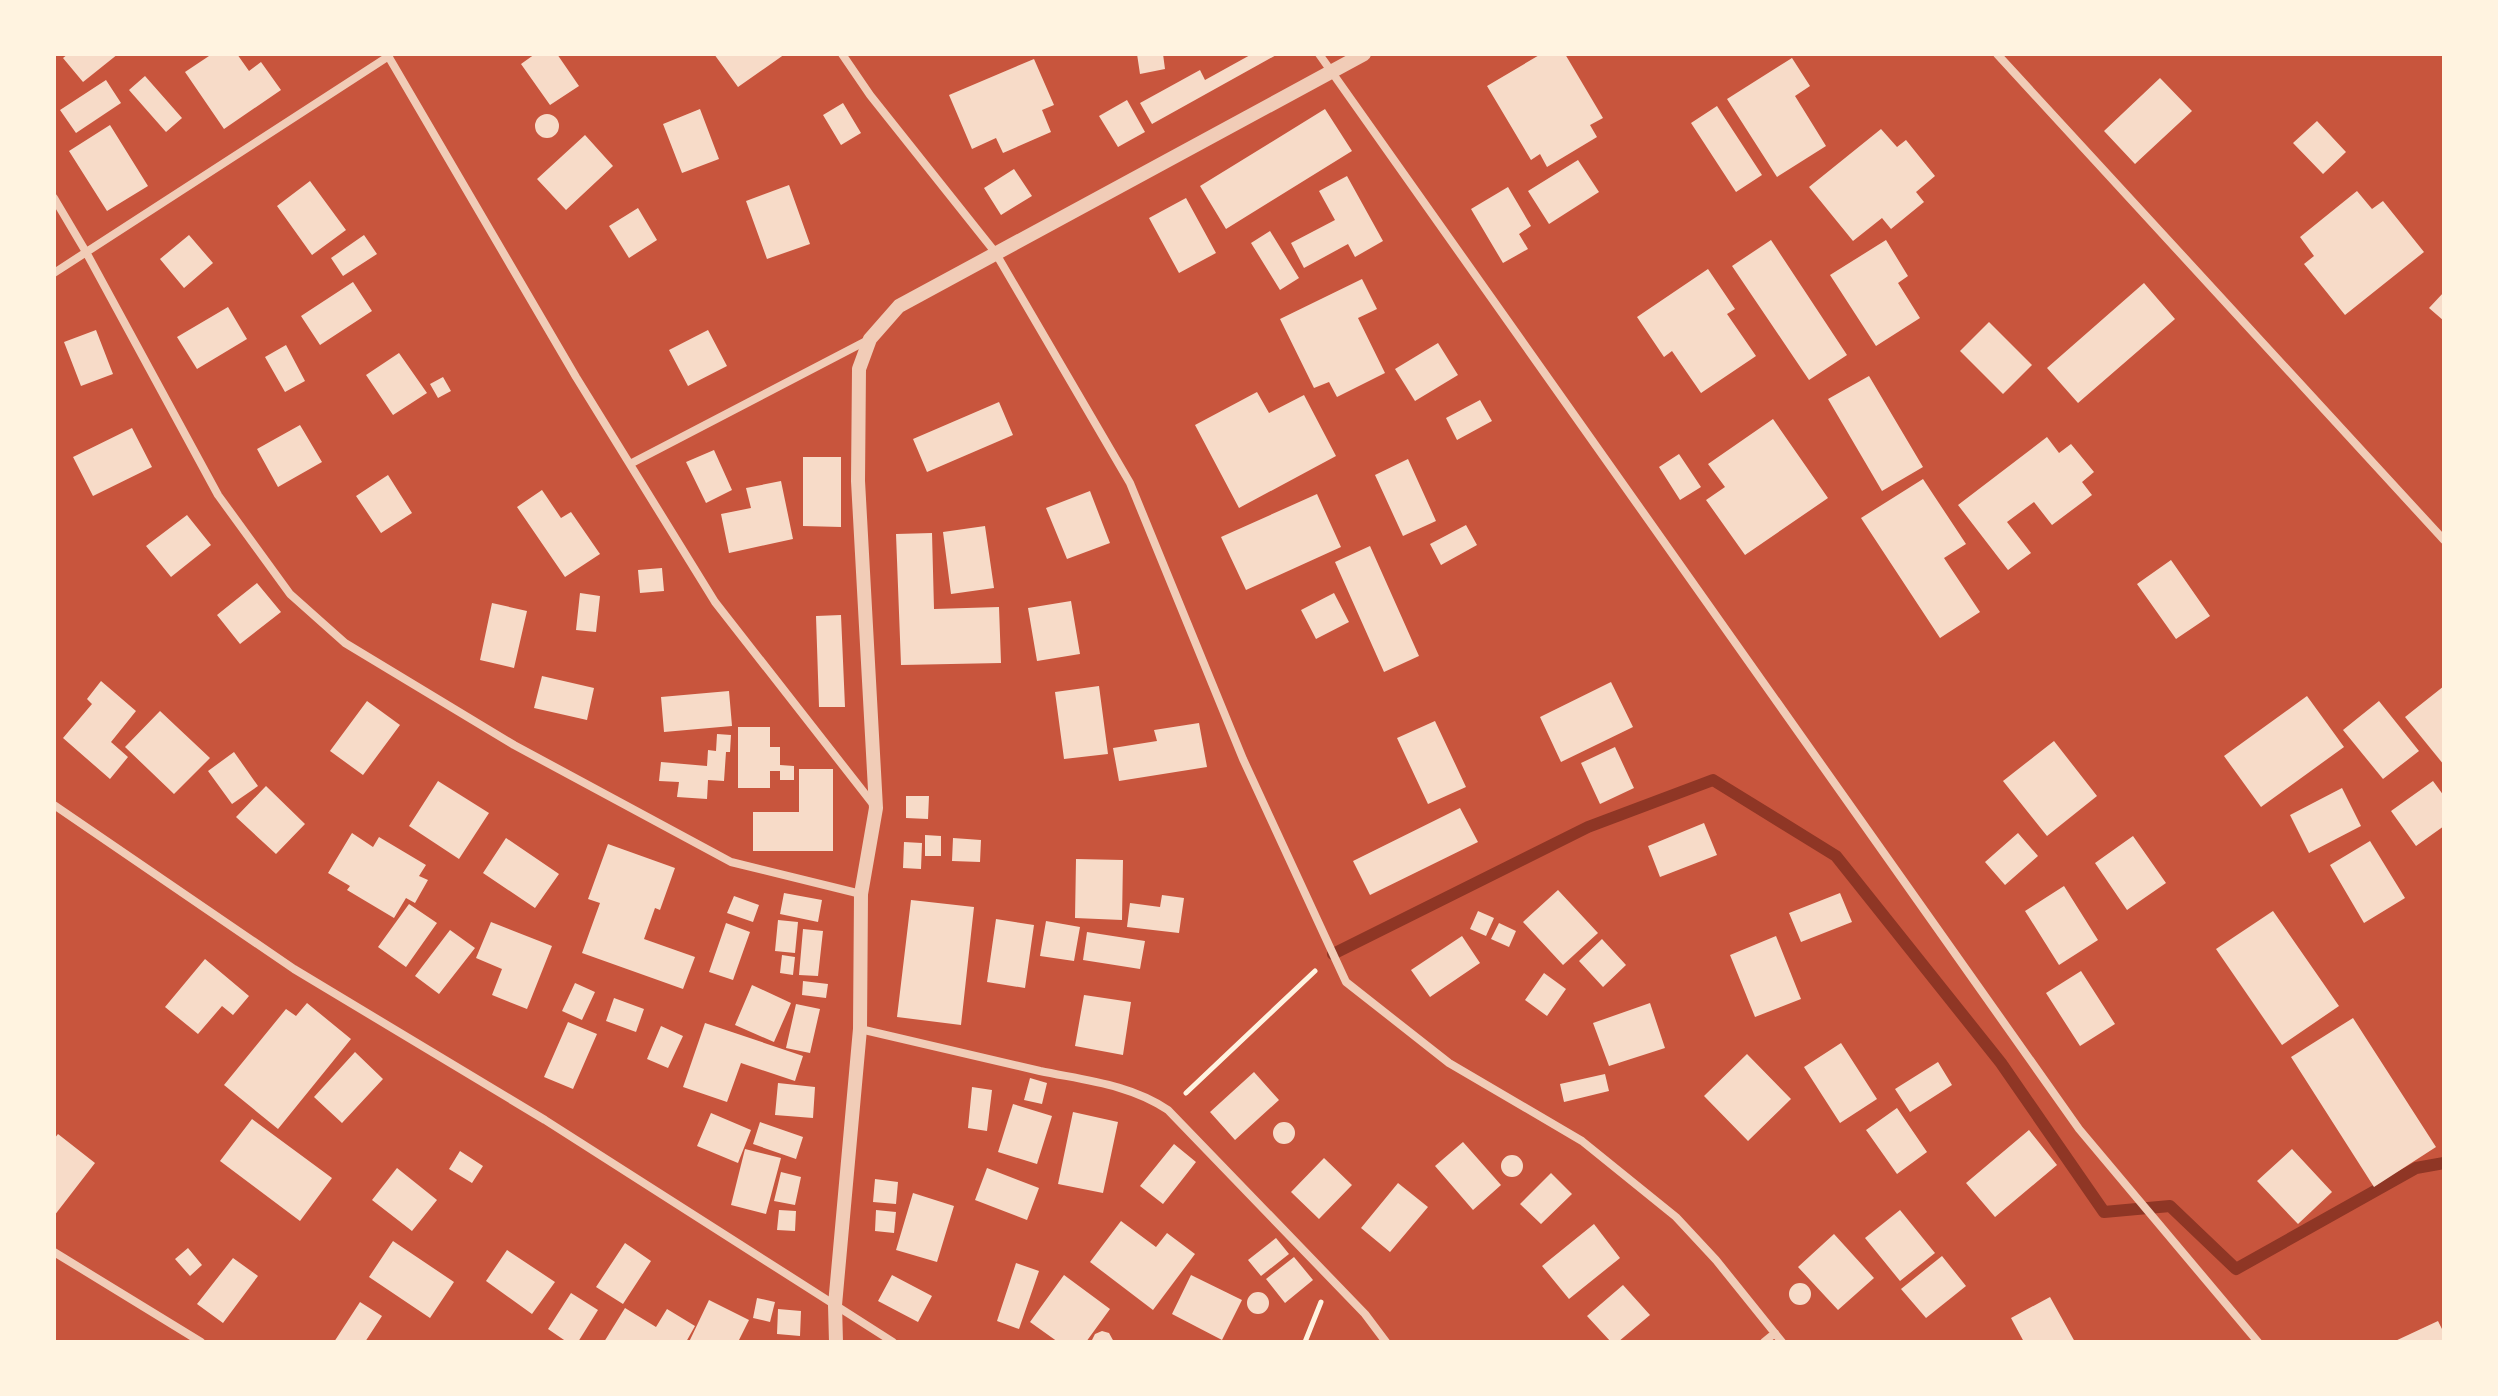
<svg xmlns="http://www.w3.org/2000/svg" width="2498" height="1396" font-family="'Source Serif 4',serif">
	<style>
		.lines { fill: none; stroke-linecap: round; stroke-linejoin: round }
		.stream { stroke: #8f3625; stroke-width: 12 }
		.building { fill: #f7dbc8 }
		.path { stroke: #fff3e0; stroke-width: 5 }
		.minor { stroke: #f1ccb7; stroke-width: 8 }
		.tertiary { stroke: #f1ccb7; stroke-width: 14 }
	</style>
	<rect width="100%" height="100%" fill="#c8553d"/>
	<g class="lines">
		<!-- stream -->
		<path class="stream" d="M1333,954l255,-127 125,-47 123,76 165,207 103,149 66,-6 66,63 180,-101 28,-5"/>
	</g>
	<!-- building -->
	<path class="building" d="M68,54h50l-35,28 -20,-24z
		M212,54h25l12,17 12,-9 20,28 -57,39 -39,-57z
		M535,54h22l22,32 -29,19 -29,-41z
		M714,54h71l-47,33z
		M1137,54h26l2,15 -25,5z
		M1252,54h26l-126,70 -12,-21 60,-33 5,10z
		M1541,54h24l38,64 -13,7 7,12 -50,30 -7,-13 -9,6 -44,-74z
		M1792,58l18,28 -15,10 31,50 -49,31 -50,-78z
		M1034,59l20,46 -12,5 9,22 -48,21 -7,-15 -24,11 -23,-54z
		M145,76l37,42 -16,14 -37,-42z
		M2160,78l32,33 -57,53 -31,-33z
		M106,80l15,23 -45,30 -16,-23z
		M1127,100l18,32 -27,15 -19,-31z
		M843,103l18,30 -20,12 -18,-30z
		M1717,106l45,69 -26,17 -45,-69z
		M700,109l19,50 -37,14 -19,-49z
		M1325,109l27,42 -126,78 -26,-43z
		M535 126a12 12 0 1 1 24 0a12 12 0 1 1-24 0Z
		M2317,121l29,31 -23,22 -30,-31z
		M110,125l38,61 -41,25 -38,-60z
		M1881,129l16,18 9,-7 29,36 -19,16 8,10 -33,27 -9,-11 -29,23 -44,-54z
		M585,135l28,31 -47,44 -29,-31z
		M1578,160l21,32 -50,32 -21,-33z
		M1014,169l18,27 -31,19 -17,-27z
		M1347,176l36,65 -28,16 -7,-13 -44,24 -13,-25 44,-23 -16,-29z
		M310,181l36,49 -34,25 -35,-49z
		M789,185l21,59 -43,15 -21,-58z
		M1508,187l23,39 -12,8 9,15 -25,14 -32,-54z
		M2357,191l15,18 11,-8 41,51 -79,63 -41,-51 10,-8 -14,-19z
		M1186,198l30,55 -37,20 -30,-55z
		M638,208l19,32 -28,18 -20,-32z
		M1270,231l29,47 -19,12 -29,-47z
		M189,235l24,28 -29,25 -24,-29z
		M364,235l13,19 -34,22 -12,-18z
		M1771,240l76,115 -38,25 -77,-114z
		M1886,240l22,36 -10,7 22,35 -44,28 -46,-71z
		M1708,269l27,40 -8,5 29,42 -55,37 -29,-42 -8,6 -27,-40z
		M1362,279l15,30 -19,9 27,55 -48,24 -8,-15 -15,6 -34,-69z
		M353,282l19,29 -52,34 -19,-29z
		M2144,283l31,36 -97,84 -31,-35z
		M2444,292v29l-15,-13z
		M228,307l19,32 -50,30 -20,-32z
		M1989,322l43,43 -29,29 -43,-43z
		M96,330l17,44 -32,12 -17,-44z
		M708,330l19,36 -39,20 -19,-36z
		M1438,343l20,32 -43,26 -20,-32z
		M286,345l19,36 -20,11 -20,-35z
		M399,353l28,40 -34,22 -27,-40z
		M1869,376l54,91 -41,24 -54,-92z
		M443,377l8,14 -13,7 -8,-14z
		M1257,392l12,21 35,-18 32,61 -97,52 -44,-83z
		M1480,400l12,21 -35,19 -11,-22z
		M999,402l14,33 -86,37 -14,-33z
		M1773,419l55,79 -83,57 -39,-55 19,-13 -17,-23z
		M300,425l22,37 -44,25 -21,-38z
		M132,428l20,39 -59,29 -20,-39z
		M2047,437l12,16 12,-9 23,28 -12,10 10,13 -40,30 -18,-23 -27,20 24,31 -23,17 -50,-65z
		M714,450l18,40 -26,13 -20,-41z
		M1679,454l22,33 -21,13 -21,-33z
		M803,457h38v70l-38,-1z
		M1408,459l28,62 -33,15 -28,-61z
		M388,475l24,38 -31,20 -25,-37z
		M1923,479l43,65 -22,14 36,54 -40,26 -79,-120z
		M781,481l12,58 -64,14 -8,-39 30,-6 -5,-20z
		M542,490l19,28 10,-6 29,42 -35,23 -48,-70z
		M1090,491l20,52 -43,16 -21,-51z
		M1317,494l24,53 -95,43 -25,-53z
		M187,515l24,30 -40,32 -25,-31z
		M1466,525l11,20 -36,20 -11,-21z
		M985,526l9,62 -43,6 -8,-62z
		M932,533l2,76 65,-2 2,56 -100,2 -5,-131z
		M1370,546l49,110 -35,16 -49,-110z
		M2171,560l39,56 -34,23 -39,-55z
		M662,568l2,23 -24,2 -2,-23z
		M257,583l24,29 -41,32 -23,-29z
		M580,593l20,3 -4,36 -20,-2z
		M1334,593l15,29 -33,17 -15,-29z
		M1071,601l9,53 -43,7 -9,-53z
		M492,603l35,8 -13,57 -34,-8z
		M841,615l4,92h-26l-3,-91z
		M542,676l52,12 -7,32 -53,-12z
		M101,681l35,30 -25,31 17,15 -18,22 -47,-41 29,-34 -5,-5z
		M1611,682l22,45 -72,35 -21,-45z
		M1099,686l9,68 -44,5 -9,-67z
		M2444,686v79l-39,-48z
		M729,691l3,35 -68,6 -3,-35z
		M2307,696l37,51 -83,60 -37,-51z
		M367,701l33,24 -37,50 -33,-24z
		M2379,701l40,50 -36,28 -40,-49z
		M160,711l50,47 -36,36 -49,-47z
		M1435,721l31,66 -38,17 -31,-66z
		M1199,723l8,44 -88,14 -6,-33 44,-7 -3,-11z
		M738,727h32v20h10v18l14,1v14h-14v-9h-10v17h-32z
		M717,734l14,1 -1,17h-4l-2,29 -16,-1 -1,19 -30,-2 2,-15 -20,-1 2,-19 46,4 1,-16 8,1z
		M2054,741l43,55 -50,40 -44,-55z
		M1615,747l19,41 -34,16 -19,-41z
		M234,752l24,34 -26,18 -24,-33z
		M799,769h34v82h-80v-39h46z
		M438,781l51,32 -30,46 -50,-33z
		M2433,781l11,15v30l-28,20 -25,-35z
		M266,786l39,38 -29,30 -40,-37z
		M2342,788l19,38 -52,27 -19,-38z
		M906,796h23l-1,23 -22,-1z
		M1460,808l18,34 -108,53 -17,-34z
		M1704,823l13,32 -57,22 -12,-31z
		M352,833l21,14 6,-10 47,28 -7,11 9,4 -13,23 -9,-5 -12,20 -47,-28 3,-4 -22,-13z
		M2018,833l20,23 -33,29 -20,-23z
		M925,835l16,1v20h-16z
		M2133,836l33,47 -39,27 -32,-47z
		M506,838l53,36 -24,34 -52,-35z
		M953,838l28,2 -1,22 -28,-1z
		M2370,841l35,57 -41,25 -34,-58z
		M904,842l18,1 -1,26 -18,-1z
		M608,844l67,24 -15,42 -5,-2 -11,31 51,18 -12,32 -101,-36 18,-50 -12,-4z
		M1076,859l47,1 -1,60 -47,-2z
		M2064,886l34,54 -39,25 -34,-54z
		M1558,890l40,43 -35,32 -40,-43z
		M784,893l38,7 -4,22 -38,-8z
		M1840,893l12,29 -51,20 -12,-29z
		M1162,895l22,3 -5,35 -52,-6 3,-24 30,4z
		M734,896l25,9 -6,17 -26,-9z
		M911,900l63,7 -13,118 -64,-8z
		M409,904l28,19 -31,44 -28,-20z
		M1478,911l16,7 -8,18 -16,-7z
		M2273,911l66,95 -57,39 -66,-96z
		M996,919l38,6 -9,63 -38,-6z
		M778,920l20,2 -3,31 -20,-2z
		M1046,921l34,6 -6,34 -34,-5z
		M491,922l61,24 -25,63 -35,-14 10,-26 -26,-11z
		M726,923l24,9 -17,48 -24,-8z
		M1499,923l17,8 -7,16 -18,-8z
		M803,929l20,2 -5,45 -19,-1z
		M450,930l25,18 -36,46 -24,-18z
		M1087,932l58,9 -5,28 -57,-9z
		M1462,936l18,27 -50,34 -19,-27z
		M1776,936l25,63 -46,18 -25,-62z
		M1602,939l24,26 -23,22 -24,-26z
		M782,955l13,2 -2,18 -13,-2z
		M205,959l44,37 -16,19 -11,-9 -24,28 -33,-27z
		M2081,971l34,53 -35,22 -34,-53z
		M1544,973l22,16 -19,27 -22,-16z
		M803,981l25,3 -2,14 -24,-3z
		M575,983l20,9 -13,28 -20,-9z
		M752,985l39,18 -17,39 -39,-17z
		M1084,995l47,7 -8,53 -48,-9z
		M614,998l30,11 -8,23 -30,-11z
		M307,1003l44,36 -73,90 -54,-44 62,-76 10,7z
		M1650,1003l15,45 -56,18 -16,-43z
		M796,1004l24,5 -10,44 -24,-5z
		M2353,1018l83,129 -62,40 -83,-130z
		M568,1022l29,12 -24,55 -29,-12z
		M705,1023l98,33 -8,25 -54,-18 -14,39 -44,-15z
		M661,1026l22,10 -15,32 -21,-9z
		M1841,1043l36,56 -37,24 -36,-56z
		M355,1052l28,27 -41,44 -28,-26z
		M1747,1054l44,45 -43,42 -44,-45z
		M1938,1062l14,23 -42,27 -15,-23z
		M1254,1072l25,28 -44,40 -25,-28z
		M1605,1074l4,17 -45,11 -4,-18z
		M1030,1078l17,5 -5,21 -18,-4z
		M778,1083l37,4 -2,31 -38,-3z
		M972,1087l20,3 -5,41 -19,-3z
		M1013,1104l39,12 -15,48 -39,-12z
		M1897,1108l30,44 -30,22 -31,-44z
		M1073,1112l45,10 -15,71 -45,-9z
		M711,1113l40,17 -13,33 -41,-17z
		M252,1119l80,59 -32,43 -80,-60z
		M1273 1133a11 11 0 1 1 22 0a11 11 0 1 1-22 0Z
		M760,1122l43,15 -7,22 -43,-15z
		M2029,1130l28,35 -62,52 -29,-34z
		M58,1134l37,29 -41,53v-77z
		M1463,1142l38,43 -28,25 -38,-44z
		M1174,1144l22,18 -33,42 -23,-18z
		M745,1149l36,9 -15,56 -35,-9z
		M2292,1149l40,43 -34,32 -41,-43z
		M460,1151l23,15 -11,17 -23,-14z
		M1501 1166a11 11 0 1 1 22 0a11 11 0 1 1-22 0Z
		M1324,1158l28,27 -33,34 -28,-27z
		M397,1168l40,32 -25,31 -40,-31z
		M987,1168l52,20 -12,32 -52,-20z
		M781,1172l20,5 -6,28 -21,-4z
		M1551,1173l21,21 -31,30 -21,-20z
		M875,1179l23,3 -2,22 -23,-2z
		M1398,1183l30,24 -38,45 -29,-24z
		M913,1193l41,13 -17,56 -41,-12z
		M779,1210l17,1 -1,20 -18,-1z
		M876,1210l20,2 -2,21 -19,-2z
		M1900,1210l35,43 -35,28 -35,-43z
		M1121,1221l35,26 11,-14 28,21 -42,56 -63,-48z
		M1594,1224l26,34 -51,41 -27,-33z
		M1834,1234l40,44 -36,32 -40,-43z
		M1276,1238l13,16 -28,22 -13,-16z
		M393,1241l61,41 -24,36 -61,-41z
		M625,1243l26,18 -28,43 -27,-17z
		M188,1248l14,17 -12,11 -15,-17z
		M507,1250l48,32 -23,32 -46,-33z
		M1942,1256l24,30 -40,32 -25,-29z
		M1294,1257l19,23 -28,23 -19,-24z
		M233,1258l25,18 -35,47 -26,-19z
		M1016,1263l23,8 -20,58 -22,-8z
		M892,1275l40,21 -14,26 -40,-21z
		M1064,1275l46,34 -24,33h-28l-28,-20z
		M1191,1275l51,25 -20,40 -50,-26z
		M1789 1294a11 11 0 1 1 22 0a11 11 0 1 1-22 0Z
		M1623,1285l27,30 -32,27h-7l-24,-26z
		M1247 1303a11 11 0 1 1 22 0a11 11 0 1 1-22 0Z
		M571,1293l27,17 -20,32h-11l-19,-13z
		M2050,1297l25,45h-51l-13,-24z
		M757,1298l18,4 -5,20 -17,-4z
		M709,1300l40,20 -11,22h-49z
		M360,1302l22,14 -17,26h-31z
		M625,1308l31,19 11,-18 28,17 -9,16h-82z
		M778,1309l23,2 -1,25 -23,-2z
		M2438,1321l6,12v9h-51z
		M1102,1331l7,2 5,9h-23l4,-8z"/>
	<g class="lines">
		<!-- path -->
		<path class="path" d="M1186,1093l129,-122
			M1305,1342l16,-40"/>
		<!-- minor -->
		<path class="minor" d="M387,54l189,323 139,225 158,202
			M842,54l28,41 125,157 135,231 113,276 103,223 103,81 133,78 94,76 40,43 66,82
			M1319,54l760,1075 179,213
			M1997,54l447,486
			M54,198l32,54 132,243 72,99 55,49 169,102 217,117 130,32
			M54,273l335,-217
			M630,464l240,-125
			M54,805l240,164 251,151 348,222
			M860,1029c60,14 120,28 180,42 43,9 90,13 128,39l197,204 21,28
			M54,1252l147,90
			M1764,1342l11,-9"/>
		<!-- tertiary -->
		<path class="tertiary" d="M836,1342l-1,-37 25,-276 1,-135 15,-86 -18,-327 1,-112 11,-30 29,-33 465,-252"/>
	</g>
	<!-- border -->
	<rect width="2498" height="1396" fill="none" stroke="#fff3e0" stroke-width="112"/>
</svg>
